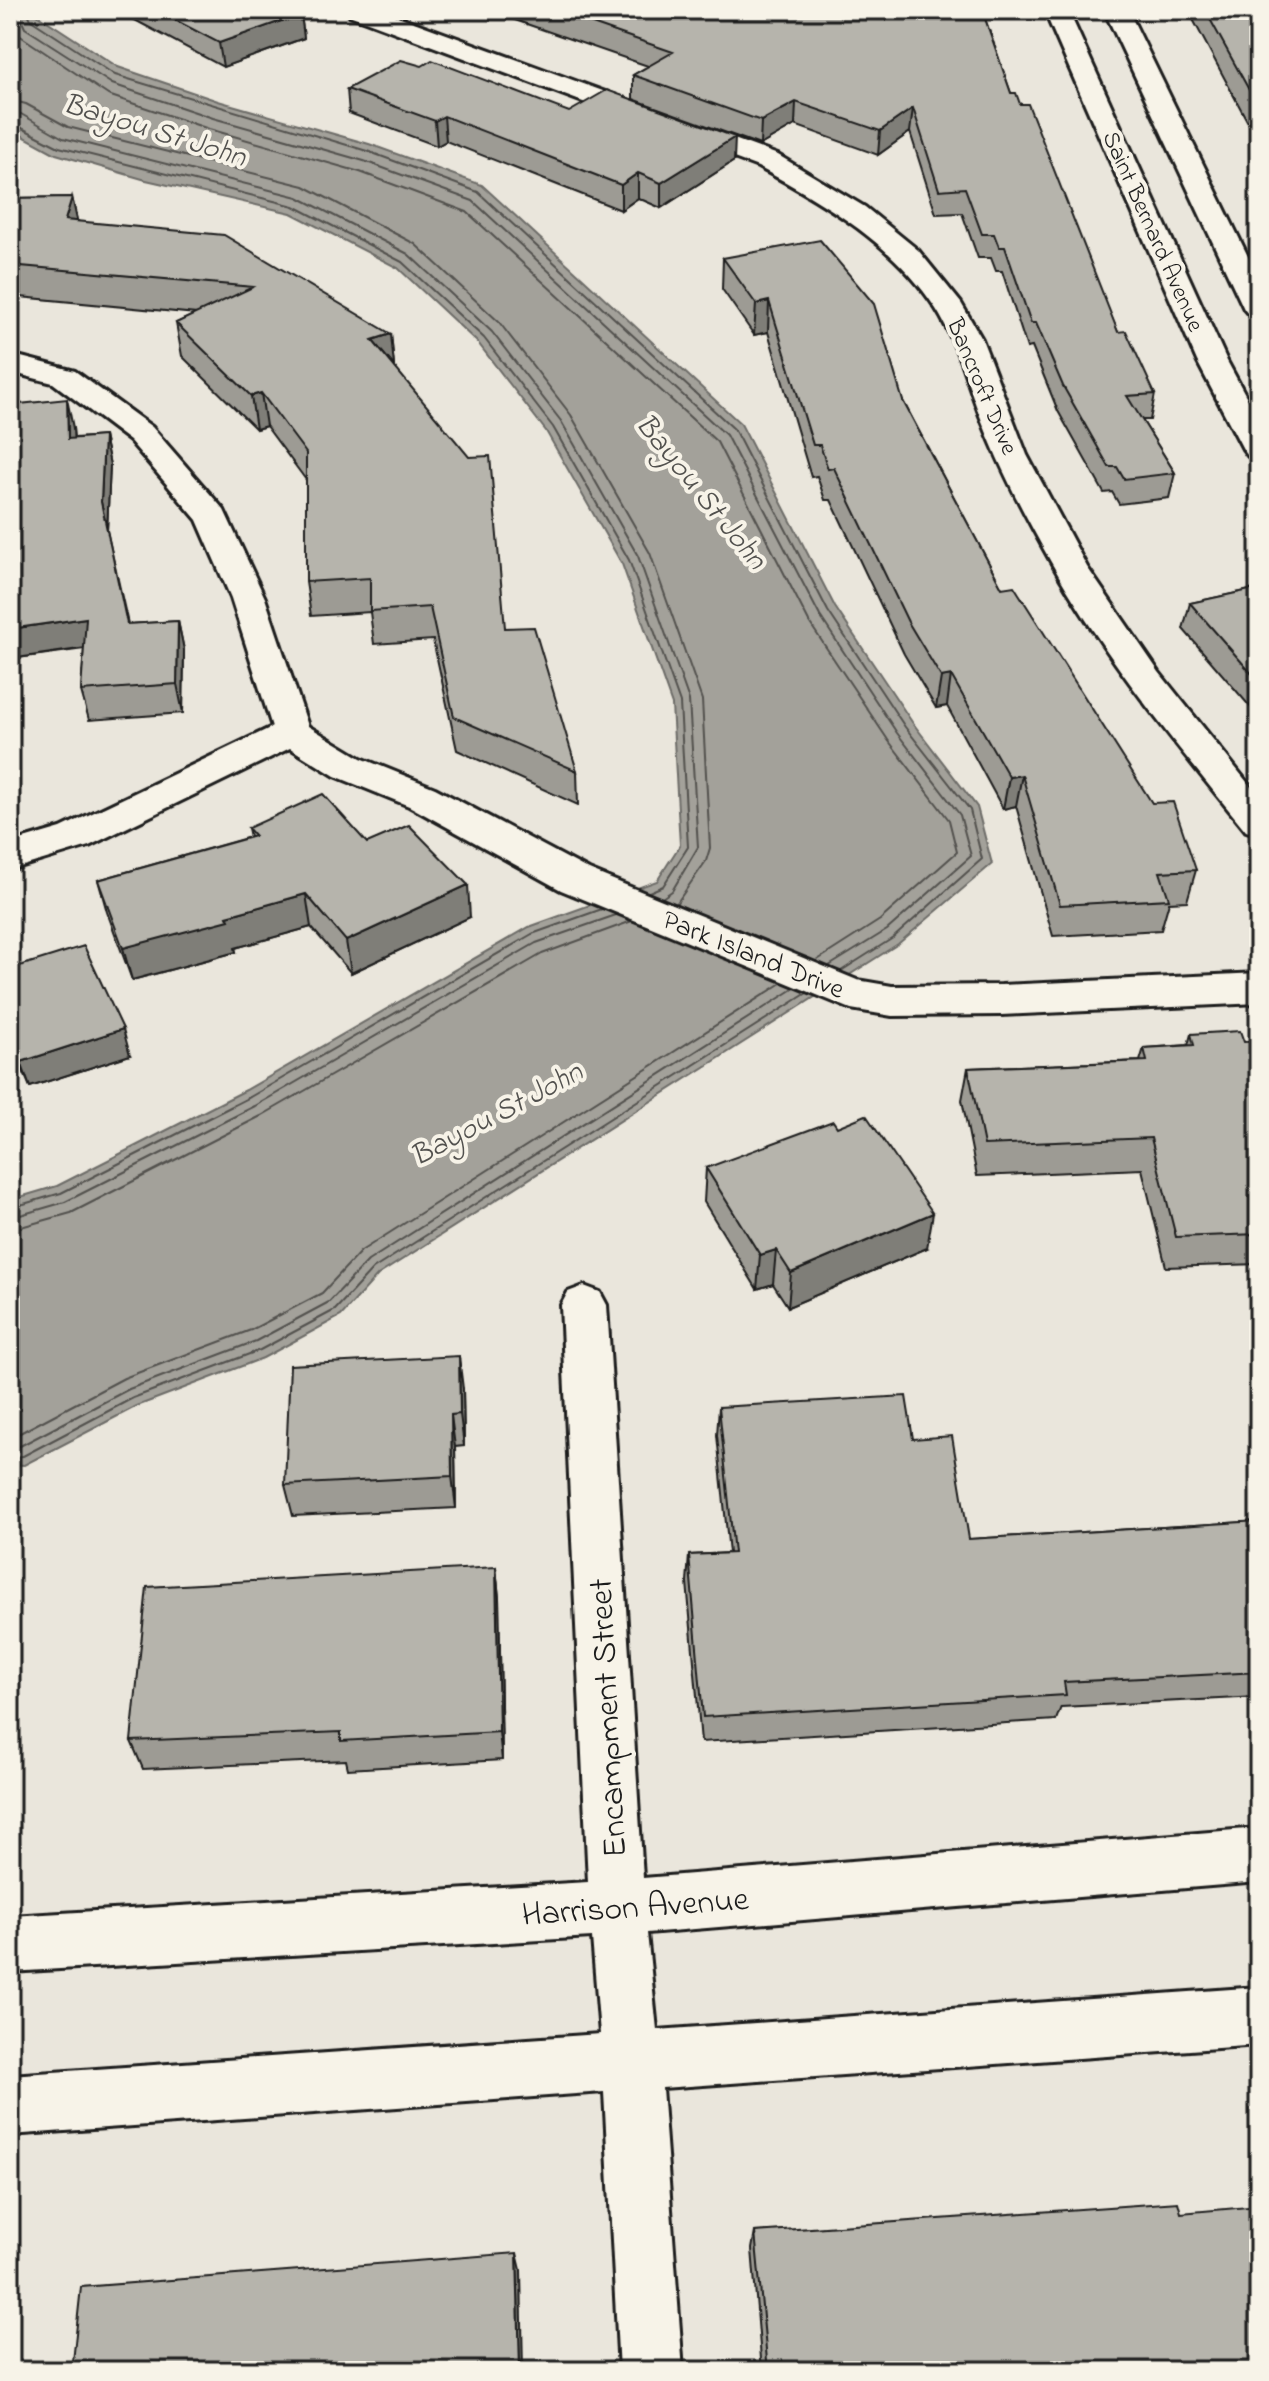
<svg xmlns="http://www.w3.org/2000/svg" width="1269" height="2381" font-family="'Indie Flower',sans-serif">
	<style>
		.water { fill: #a3a19a; stroke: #6d6c68; stroke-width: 2 }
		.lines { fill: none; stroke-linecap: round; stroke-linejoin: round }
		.shore { stroke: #52514e; stroke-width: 2 }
		.minor-casing { stroke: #1c1c1c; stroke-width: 6 }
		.major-casing { stroke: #1c1c1c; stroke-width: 6 }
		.minor { fill: #f7f3e8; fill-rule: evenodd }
		.major { fill: #f7f3e8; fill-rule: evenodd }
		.wall { fill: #9d9b94; stroke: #1c1c1c; stroke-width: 2 }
		.shaded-wall { fill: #7f7e78; stroke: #1c1c1c; stroke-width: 2 }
		.building { fill: #b6b4ac; stroke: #1c1c1c; stroke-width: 2 }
		.labels { text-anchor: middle; stroke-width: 8; stroke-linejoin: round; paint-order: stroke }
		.far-street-label { font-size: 24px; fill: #1c1c1c; stroke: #f7f3e8 }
		.street-label { font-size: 28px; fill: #1c1c1c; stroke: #f7f3e8 }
		.water-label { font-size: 30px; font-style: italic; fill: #52514e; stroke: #f7f3e8 }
		.near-street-label { font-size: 34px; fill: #1c1c1c; stroke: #f7f3e8 }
	</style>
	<rect width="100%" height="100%" fill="#eae6dc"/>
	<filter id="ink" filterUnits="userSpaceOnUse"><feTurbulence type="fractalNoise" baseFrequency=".0125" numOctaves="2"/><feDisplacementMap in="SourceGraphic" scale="16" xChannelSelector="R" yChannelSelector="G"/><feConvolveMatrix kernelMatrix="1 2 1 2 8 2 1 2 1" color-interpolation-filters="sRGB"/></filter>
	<g filter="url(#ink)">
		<!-- water -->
		<path class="water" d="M10,10h20l88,57 100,34 151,43 113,41 259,239 94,183 77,115 65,85 15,57 -94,80 -520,331 -37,41 -78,42 -126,48 -113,59 -14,-1v-264l47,-14 189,-96 283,-163 128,-46 23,-36 -8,-140 -50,-141 -76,-133 -68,-88 -80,-75 -107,-55 -145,-33 -90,-26 -46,-25z"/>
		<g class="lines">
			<!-- shore -->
			<path class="shore" d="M17,10l8,18 87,56 101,34 151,43 109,40 253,234 94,181 77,117 63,82 11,41 -84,74 -58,36
				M27,10l4,10 84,55 252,76 111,41 256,237 94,182 77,116 65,83 12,49 -89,79 -52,33
				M10,29l98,66 101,34 151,43 107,40 250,230 92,180 79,118 61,80 8,32 -77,68 -64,41
				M10,100l16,4 42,23 236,59 111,58 84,78 72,93 79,138 52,147 8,148 -4,13 -30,43
				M10,112l11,2 42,24 235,59 110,57 84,78 69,89 77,135 51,144 9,147 -26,44 -10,7
				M10,122l49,25 235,59 108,56 82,76 69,89 76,133 51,143 8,144 -25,39 -14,6
				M10,1208l51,-15 189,-96 282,-163 70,-25
				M10,1218l55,-16 190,-96 281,-163 80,-28
				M10,1230l61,-17 190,-97 281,-162 90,-33
				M10,1434h8l106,-56 127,-48 71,-37 39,-42 421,-268
				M10,1446h10l109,-57 127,-48 73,-39 39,-41 427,-273
				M10,1457l13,-1 110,-58 127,-48 75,-40 38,-41 434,-276"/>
			<defs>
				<path id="minor" d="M346,10h35l397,145 87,52 53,43 43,53 21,36 45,116 60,112 72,105 100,125v38l-13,-4c-70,-86 -141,-173 -195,-269 -26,-46 -50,-92 -69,-141 -15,-38 -24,-77 -46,-112 -42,-65 -111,-106 -178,-142l-409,-152z
					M10,354l65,17 77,56 72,83 41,88 43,128 53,32 74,30 154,82 268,110 35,6 109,-1 258,-12v30l-258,12 -109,1 -41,-7 -290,-119 -152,-84 -74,-30 -45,-28 -201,98 -79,24v-27l51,-15 211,-101 -41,-129 -34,-78 -67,-79 -77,-58 -43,-11z
					M584,1286l16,6 7,13 36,573 616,-50v54l-612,51 10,97 602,-43v58l-597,43 21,283h-64l-15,-279 -594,43v-60l590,-41 -8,-97 -582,35v-56l578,-34 -27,-577 7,-13z"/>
				<path id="major" d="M1044,10h24l159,351 32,59v39l-11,-3 -5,-7 -46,-88z
					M1104,10h24l131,269v39l-10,-3 -5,-6z"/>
			</defs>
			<!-- minor casing -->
			<use href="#minor" class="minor-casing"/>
			<!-- major casing -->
			<use href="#major" class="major-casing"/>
			<!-- minor -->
			<use href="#minor" class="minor"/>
			<!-- major -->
			<use href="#major" class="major"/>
		</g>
		<!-- wall -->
		<path class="wall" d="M116,10h177l8,4 3,24 -81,29z
			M512,10h470l29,83 9,11 98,228 37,62 -5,26h-8l33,53 -6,25 -50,6 -7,-12 -8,1 -46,-82 -26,-64 -5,1 -25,-77h-6l-5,-13h-13l-16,-45 -26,1 -26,-82 -32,23 -83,-30 -35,20 -127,-46v-24l15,-9 -136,-47z
			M1188,10h71v133z
			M347,89l222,23 165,49 -73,47 -23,-10 -17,12 -175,-69 -9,5 -88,-33z
			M72,197l5,24 314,113 3,32 111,262 72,143 1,34 -121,-55 -24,-110 -59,4 -4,-32 -59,4 -5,-34v-102l-40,-54 -10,3 -74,-73 -6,-33 20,-9 -186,-18v-98z
			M723,258l180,143 99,187 194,282 -9,31 -18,1 -8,28 -108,6 -37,-130 -13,3 -56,-103 -11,2 -32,-54 -73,-154h-6l-8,-24 -6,1 -43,-145 -14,3 -32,-46z
			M73,428l1,10 30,-2 6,29 -3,66 21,93 50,-3 6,29 -1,63 -94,7 -8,-29 3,-42 -74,10z
			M1259,588v129l-76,-88 7,-26z
			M248,828l119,15 103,74 -119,56 -40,-46 -76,21 1,4 -104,28 -25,-68 -9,-32 152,-43z
			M10,969l120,86 -100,32 -20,-46z
			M1191,1034l53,8 15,-1v223l-93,3 -24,-98 -165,7 -15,-76 6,-32 172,-7 4,-13 44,-3z
			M706,1168l221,80 -139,59 -15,-23 -16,5 -53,-87z
			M463,1389l1,57 -9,1 1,61 -163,8 -8,-31z
			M719,1407l194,32 56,100 290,-18v176l-198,10 -5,13 -355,22 -14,-160 2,-27 40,-2 -12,-118z
			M496,1567l3,31 3,162 -154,9 -2,-9 -203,9 -12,-28z
			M1181,2213l78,158h-497l-10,-122 3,-17z"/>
		<!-- shaded-wall -->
		<path class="shaded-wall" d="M301,14l3,24 -81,29 -4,-24z
			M796,102l-1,23 -35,20 1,-24z
			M913,108l-3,24 -32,23 2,-24z
			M444,116l2,25 -9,5 -2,-25z
			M735,137l-1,24 -73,47v-25z
			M638,173v25l-17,12v-25z
			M72,197l7,32 -14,-9z
			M769,301l-1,31 -14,3 2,-31z
			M391,334l3,32 -22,-26z
			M261,393l5,33 -10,3 -5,-33z
			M67,399l6,29 2,40 -7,-29z
			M104,436l6,29 -3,66 -6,-29z
			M86,618l7,29 -83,12v-30z
			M178,621l6,29 -1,63 -6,-29z
			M951,675l-4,31 -11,2 5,-31z
			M1022,775l-6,31 -13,3 6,-32z
			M468,885l2,32 -119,56 -5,-32z
			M306,894l5,33 -76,21 1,4 -104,28 -9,-32 104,-32z
			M123,1029l7,26 -100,32 -9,-25z
			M933,1213l-6,35 -139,59 3,-34z
			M776,1250l-3,34 -16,5 3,-34z
			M459,1356l4,33 1,57 -4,-32z
			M451,1415l4,32 1,61 -4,-32z
			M496,1567l3,31 3,162 -3,-28z
			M517,2253l4,17 2,101h-3z"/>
		<!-- building -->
		<path class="building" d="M156,10h137l8,4 -82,29z
			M552,10h430l29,83h5l4,11h8l90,228 8,-1 29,63 -28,2 48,77 -51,6 -7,-12h-8l-46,-81 -27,-63h-5l-26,-76h-6l-5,-13h-12l-17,-46 -26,2 -26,-82 -33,23 -84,-29 -35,19 -128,-46 40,-23z
			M1205,10h54v98z
			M401,60l21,6 10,-6 137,52 38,-22 128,47 -74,46 -23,-10 -17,12 -177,-69 -9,5 -88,-32z
			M72,197l-7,23 159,15 167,99 -19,6 97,117 21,-1 15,172 29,-1 43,144 -123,-54 -24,-110 -60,4v-33l-64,4v-129l-45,-60 -10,3 -75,-73 77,-36 -243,-22v-67z
			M820,240l54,64 29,97 99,187 12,-2 138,217 21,-1 23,68 -36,2 9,27 -109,6 -38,-130 -13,2 -58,-102 -10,2 -33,-55 -74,-154 -6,1 -8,-24h-7l-44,-144 -13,3 -33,-46z
			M67,399l1,40 36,-3 -3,66 26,122 51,-3 -1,63 -96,7 5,-73 -76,11v-224z
			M1259,588v94l-69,-79z
			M323,794l44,49 42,-18 59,60 -122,56 -40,-47 -79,22 2,4 -106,28 -25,-68 157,-44 -7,-8z
			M84,946l39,83 -102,33 -11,-26v-67z
			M1240,1031l4,11 15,-1v193l-83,3 -25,-99 -167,7 -16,-77 179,-7 -3,-13 50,-3 -3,-11z
			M866,1115l67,98 -142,60 -15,-23 -16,5 -54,-87 127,-47 4,6z
			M459,1356l1,58 -9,1 1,61 -167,9 5,-120z
			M906,1396l7,43 39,-3 17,103 290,-18v151l-195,10 2,13 -363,22 -14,-162 45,-2 -15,-146z
			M496,1567l3,165 -158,9v-9l-210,9 16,-154z
			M1178,2202l3,11 78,-7v165h-491l-13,-139z
			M517,2253l3,118h-448l9,-84z"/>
	</g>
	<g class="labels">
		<!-- far-street labels -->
		<g class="far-street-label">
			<text transform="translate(1154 231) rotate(66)" y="8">Saint Bernard Avenue</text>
			<text transform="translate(983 386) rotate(67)" y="8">Bancroft Drive</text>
		</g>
		<!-- street labels -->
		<g class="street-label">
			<text transform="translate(754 953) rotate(22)" y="10">Park Island Drive</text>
		</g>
		<!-- water labels -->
		<g class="water-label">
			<text transform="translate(155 129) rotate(17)" y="10">Bayou St John</text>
			<text transform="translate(702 491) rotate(51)" y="10">Bayou St John</text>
			<text transform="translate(496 1113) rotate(-28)" y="10">Bayou St John</text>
		</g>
		<!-- near-street labels -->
		<g class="near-street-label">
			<text transform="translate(606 1718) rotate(-93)" y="12">Encampment Street</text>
			<text transform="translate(635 1905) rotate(-4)" y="12">Harrison Avenue</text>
		</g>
	</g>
	<!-- margin -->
	<rect width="1269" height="2381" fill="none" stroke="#f7f3e8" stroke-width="40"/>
	<rect x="20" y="20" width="1229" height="2341" fill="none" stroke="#1c1c1c" stroke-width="3" filter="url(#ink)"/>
</svg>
